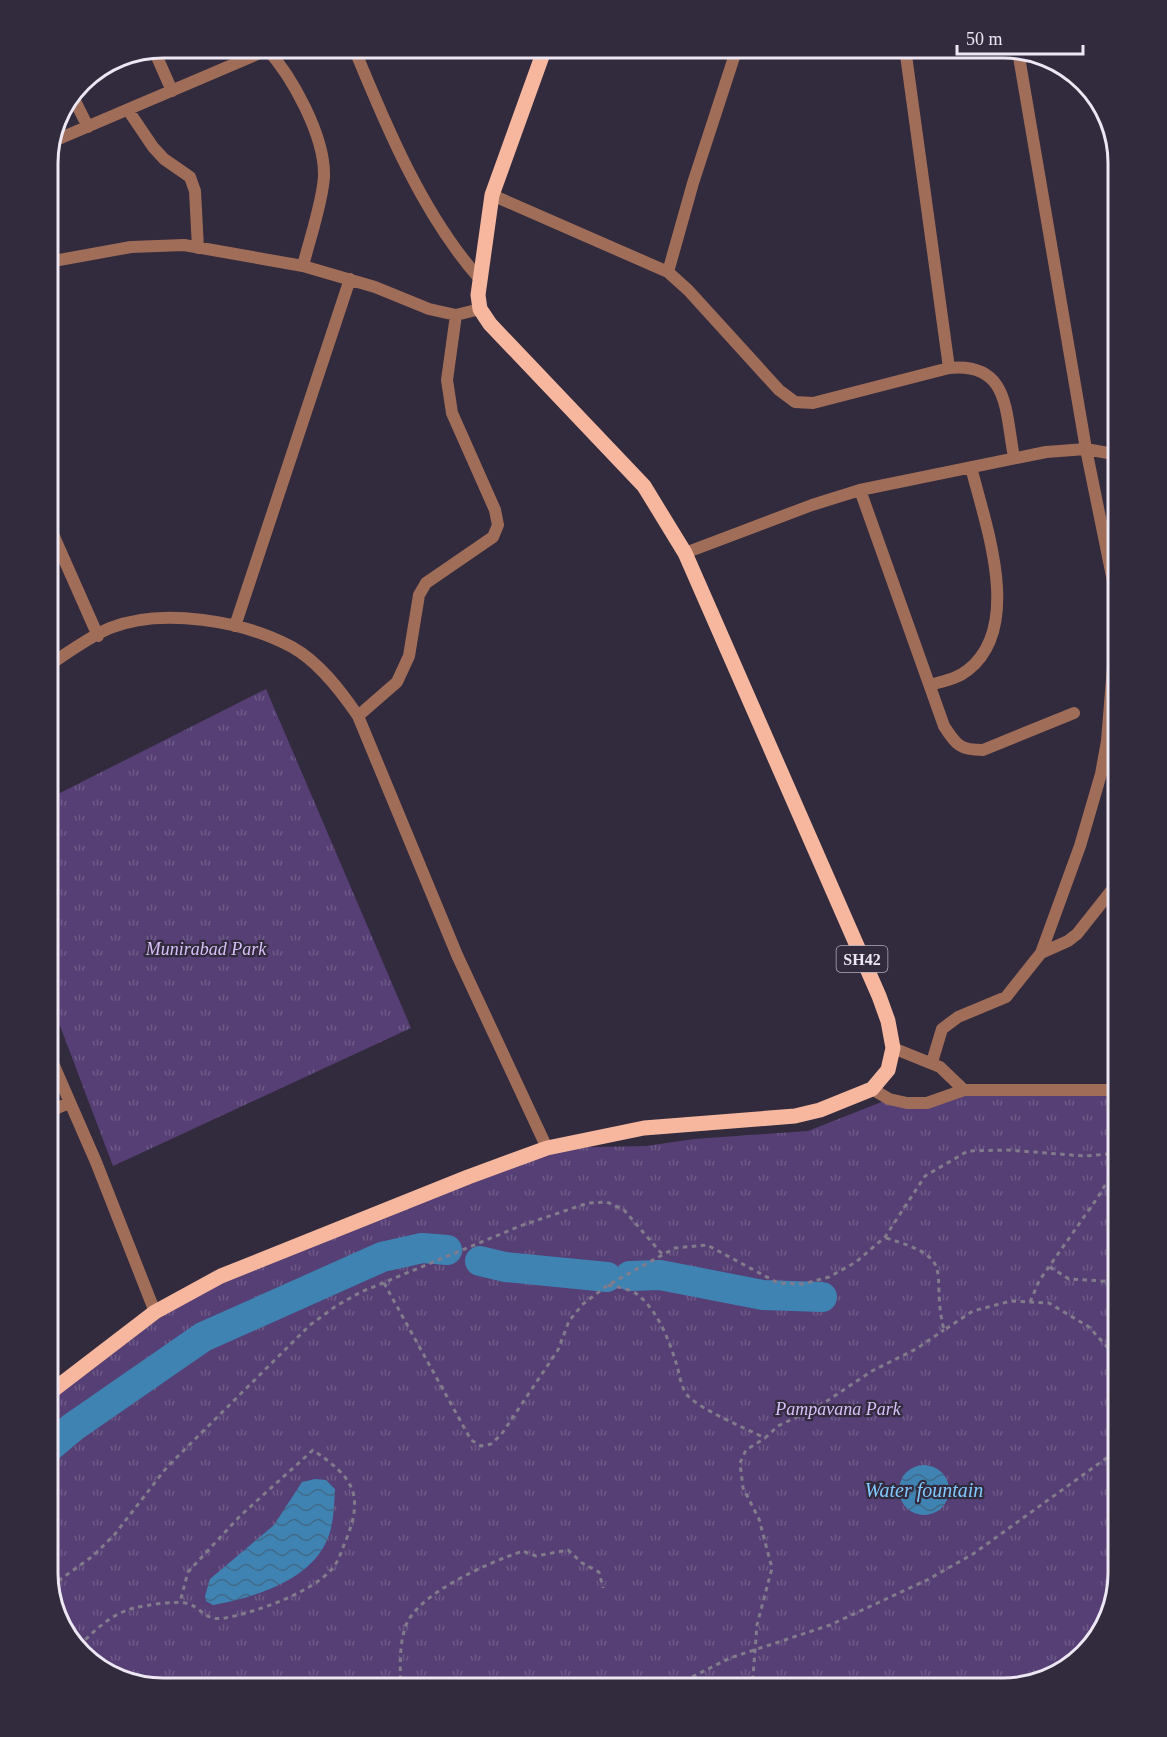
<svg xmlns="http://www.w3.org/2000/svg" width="1167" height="1737" font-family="Georgia,serif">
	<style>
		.park { fill: url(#park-tufts) }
		.water { fill: url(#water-waves) }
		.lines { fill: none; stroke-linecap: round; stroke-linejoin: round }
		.river { stroke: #3f83b3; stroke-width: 30 }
		.path { stroke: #827b8b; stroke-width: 3; stroke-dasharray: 4.5 4.5; stroke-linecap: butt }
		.minor { stroke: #a06d58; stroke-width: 12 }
		.primary { stroke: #f6b79e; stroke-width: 15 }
		.labels { text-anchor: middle; stroke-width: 4.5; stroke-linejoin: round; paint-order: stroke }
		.shield { fill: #322a3d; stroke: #b4aebc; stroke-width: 1.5 }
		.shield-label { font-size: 16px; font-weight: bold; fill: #ece7f3 }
		.park-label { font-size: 18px; font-style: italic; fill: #d7c1f8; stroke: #322a3d }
		.water-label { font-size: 20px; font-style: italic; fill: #81c9fe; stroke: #322a3d }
		.rim { fill: none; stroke: #ece7f3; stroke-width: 3 }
	</style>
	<defs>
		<pattern id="park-tufts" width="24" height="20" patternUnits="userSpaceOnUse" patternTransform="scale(1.5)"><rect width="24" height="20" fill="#563f74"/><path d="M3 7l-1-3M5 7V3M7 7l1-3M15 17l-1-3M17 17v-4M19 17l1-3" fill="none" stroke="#6e5b88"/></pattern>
		<pattern id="water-waves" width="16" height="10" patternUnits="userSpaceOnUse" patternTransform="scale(1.5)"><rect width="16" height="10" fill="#3f83b3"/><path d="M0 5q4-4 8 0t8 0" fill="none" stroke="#426a89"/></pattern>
	</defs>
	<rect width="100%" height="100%" fill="#322a3d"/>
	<!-- park -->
	<path class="park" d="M266,689l145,339 -298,138 -65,-172v-195z
		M964,1090h155v484l-16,58 -42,42 -57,15h-848l-51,-16 -42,-42 -15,-58v-179l173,-118 326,-128 99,-2 48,-7 114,-8 81,-32 18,4z"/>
	<!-- water -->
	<path class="water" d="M899 1490a25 25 0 1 1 50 0a25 25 0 1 1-50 0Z
		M315,1479l11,1 9,9c-1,16 -1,36 -8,51 -17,41 -75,58 -114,65l-7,-4 -1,-5 5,-17 64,-54 28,-43z"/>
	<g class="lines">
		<!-- river -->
		<path class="river" d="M480,1261l25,6 102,10
			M630,1276l30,-1 103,20 59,2
			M48,1448l25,-21 130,-90 179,-80 40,-9 25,2"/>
		<!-- path -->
		<path class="path" d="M886,1238c74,22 43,32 58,92l29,-19 38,-10 38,2 40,24 20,22 10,24
			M1050,1267l19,12 50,3
			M384,1283l87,157 10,6 10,-2 10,-9 57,-85 11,-29 14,-17 25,-19 67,-37 32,-3 71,38 25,1 26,-7 27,-15 29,-25 40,-61 43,-25 39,-1 78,6 34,-3
			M608,1285c9,2 23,4 30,10 20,16 32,47 39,71 3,10 4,22 11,30 15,15 57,32 77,42l13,-12 43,-21 51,-34 44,-22 28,-19
			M1030,1302l9,-21 59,-84 21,-35
			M51,1586l42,-30 22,-22 52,-67 143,-142 26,-19 25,-14 159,-66 68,-23 19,-1 17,8 38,44
			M79,1646c16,-16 32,-32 55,-38 12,-3 44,-8 55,-4 14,5 15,17 36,14 31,-6 86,-25 107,-49 7,-8 10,-20 14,-29 19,-47 6,-63 -33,-90l-73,66 -52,56 -8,30
			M401,1689c-1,-20 -2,-42 4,-61 10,-34 85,-66 118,-77l13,5 32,-6 14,13 17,9 4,16
			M668,1689l62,-31 100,-33 97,-45 46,-26 146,-105
			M752,1689l5,-64 15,-57 -13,-49 -16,-31 -3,-25 6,-13 19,-12"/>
		<!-- minor -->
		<path class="minor" d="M266,48c26,28 59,88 58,128 -1,25 -15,65 -21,90
			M354,48c32,78 69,167 125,230
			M905,48l44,320
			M154,50l18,41
			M1018,51l68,398 27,132
			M74,99l14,28
			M128,110l25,37 11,12 26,18 5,14 3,57
			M56,140l211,-90
			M492,195l176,77 20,18 91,100 16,12 18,1 136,-35c61,-6 56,44 65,89
			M48,262l83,-15 53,-2 119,21 72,21 54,22 27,6 24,-6
			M668,272l25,-89 44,-135
			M860,490l84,236c12,19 16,24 39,24l91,-37
			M48,523l50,113
			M685,553l127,-48 48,-15 186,-38 40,-3 33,6
			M235,626l115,-347
			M48,666c19,-13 41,-29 62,-38 52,-21 134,-7 182,19 27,15 49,44 66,69l99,239 90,193
			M930,685c13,-4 27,-6 38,-15 56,-44 17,-146 3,-203
			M358,716l39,-34 12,-26 10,-61 7,-12 67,-46 5,-12 -3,-15 -43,-97 -5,-33 9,-65
			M1041,953l27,-12 9,-7 42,-53
			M893,1048l47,19 24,23
			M48,1052l48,110 59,150
			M932,1062l10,-33 16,-12 48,-20 35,-44 39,-107 21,-72 6,-33 7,-87 -1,-72 6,-20
			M872,1089l17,10 18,4h20l37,-13h155
			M48,1112l21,-9"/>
		<!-- primary -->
		<path class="primary" d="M48,1394l107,-82 66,-36 247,-99 79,-29 97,-20 151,-12 25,-6 52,-21 16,-19 5,-22 -5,-27 -9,-25 -194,-443 -41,-67 -154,-162 -10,-15 -2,-14 14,-100 53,-147"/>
	</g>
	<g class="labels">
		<!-- shield labels -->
		<rect class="shield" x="836.5" y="946" width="51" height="26" rx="4.5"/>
		<g class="shield-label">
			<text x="862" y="965">SH42</text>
		</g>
		<!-- park labels -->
		<g class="park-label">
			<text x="206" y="955">Munirabad Park</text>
			<text x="838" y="1415">Pampavana Park</text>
		</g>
		<!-- water labels -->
		<g class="water-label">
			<text x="924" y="1497">Water fountain</text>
		</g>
	</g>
	<!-- crop -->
	<path d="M0 0H1167V1737H0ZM163 58H1003A105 105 0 0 1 1108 163V1573A105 105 0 0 1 1003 1678H163A105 105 0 0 1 58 1573V163A105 105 0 0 1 163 58Z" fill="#322a3d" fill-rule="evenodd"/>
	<path class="rim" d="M163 58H1003A105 105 0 0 1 1108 163V1573A105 105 0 0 1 1003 1678H163A105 105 0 0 1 58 1573V163A105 105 0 0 1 163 58Z"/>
	<!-- scale -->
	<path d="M957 45v9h126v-9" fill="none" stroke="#ece7f3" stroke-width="3"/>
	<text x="966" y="45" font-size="18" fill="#ece7f3" stroke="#322a3d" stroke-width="4.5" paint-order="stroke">50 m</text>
</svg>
